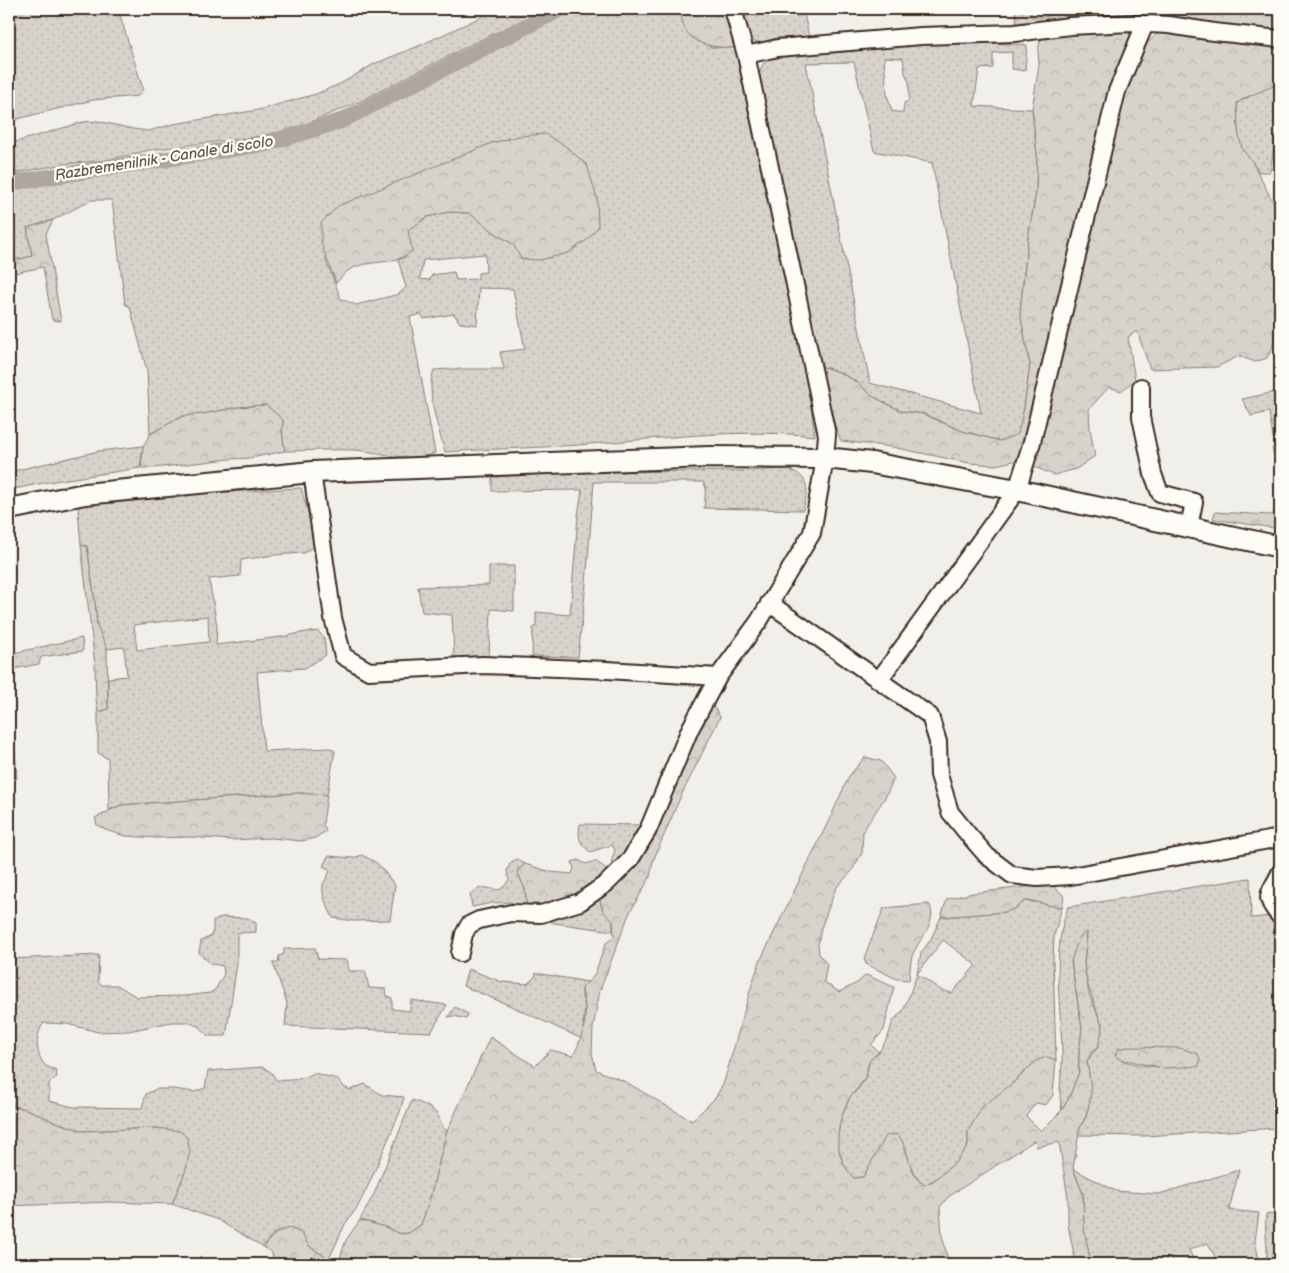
<svg xmlns="http://www.w3.org/2000/svg" width="1289" height="1273" font-family="'Balsamiq Sans',sans-serif">
	<style>
		.grass { fill: url(#grass-dots); stroke: #897e75; fill-rule: evenodd }
		.forest { fill: url(#forest-crowns); stroke: #897e75 }
		.lines { fill: none; stroke-linecap: round; stroke-linejoin: round }
		.canal { stroke: #aea69f; stroke-width: 16 }
		.minor-casing { stroke: #3b2a1e; stroke-width: 20 }
		.major-casing { stroke: #3b2a1e; stroke-width: 24 }
		.minor { stroke: #fdfcf7; stroke-width: 16 }
		.major { stroke: #fdfcf7; stroke-width: 20 }
		.labels { text-anchor: middle; stroke-width: 5; stroke-linejoin: round; paint-order: stroke }
		.water-label { font-size: 15px; font-style: italic; fill: #63554b; stroke: #fdfcf7 }
	</style>
	<defs>
		<pattern id="grass-dots" width="8" height="8" patternUnits="userSpaceOnUse" patternTransform="scale(1.25)"><rect width="8" height="8" fill="#d7d2cc"/><path d="M2 2h.1M6 6h.1" fill="none" stroke="#b9b4af" stroke-width="1.8" stroke-linecap="round"/></pattern>
		<pattern id="forest-crowns" width="20" height="18" patternUnits="userSpaceOnUse" patternTransform="scale(1.25)"><rect width="20" height="18" fill="#d7d2cc"/><path d="M2 6a3 3 0 1 1 6 0M12 15a3 3 0 1 1 6 0" fill="none" stroke="#b9b4af"/></pattern>
	</defs>
	<rect width="100%" height="100%" fill="#f1efea"/>
	<filter id="ink" filterUnits="userSpaceOnUse"><feTurbulence type="fractalNoise" baseFrequency=".02" numOctaves="2"/><feDisplacementMap in="SourceGraphic" scale="10" xChannelSelector="R" yChannelSelector="G"/><feConvolveMatrix kernelMatrix="1 2 1 2 8 2 1 2 1" color-interpolation-filters="sRGB"/></filter>
	<g filter="url(#ink)">
		<!-- grass -->
		<path class="grass" d="M9,9h109l25,80 -5,7 -45,4 -68,17 -16,5z
			M498,9h47l-79,38 -105,54 -67,28 -40,8 -104,13 -43,10 -42,4 -56,10v-30l74,-22 14,-1 36,8 15,2 26,-7 84,-14 58,-16 26,-11 32,-19 47,-19z
			M577,9h104l3,18 27,20 24,1 32,152 39,172 9,64c-78,-8 -159,3 -237,9 -44,3 -89,4 -133,7 -6,-22 -20,-60 -11,-82l15,-1h55l-4,-17 25,-3 -12,-60 -34,-1 -2,37 -17,-2 -6,-9 -30,5 -3,-5 -11,3 25,136c-23,11 -57,-2 -81,-3 -23,-1 -46,1 -69,1l-3,-19 1,-12 -17,-15 -27,2 -36,7 -20,2 -33,18 -3,-63 -17,-64 -5,-3 -13,-104h-21l-38,20 -26,8 5,28 -23,6v-75l25,-6 172,-21 61,-10 39,-11 30,-10 62,-30zM519,136l-6,108 -15,-9 -29,-22 -20,-1 -22,5 -19,13 -3,27 -7,3 8,27 -7,7 -43,11 -15,-6 -16,-41 118,-94 49,-21zM485,254l1,18 -8,1v6l-22,1 -2,-8 -22,3 -2,5 -10,-1 3,-19z
			M740,9h63l6,28 -33,1 -15,5 -9,-2 -5,-5z
			M1015,9h16v8h13l12,-3 1,-5h39l-7,9 -72,6z
			M955,41l72,4 -2,26 -13,-2v-17l-19,1v15l-14,1 -5,37 58,3 5,45 -1,39 -8,45 -8,74 10,53 -6,43 -5,26 -19,7 -38,-10 -38,-17 -23,-3 -29,-15 -15,-14 -16,-9 -20,-7 -13,-53 -49,-239 4,-10 15,-10zM884,57l19,1 2,15 4,9v19l-5,2 -1,10 -11,-2 -5,-16zM854,62l20,89 58,12 49,250 -111,-30 -64,-320z
			M1280,83v51h-4l-6,38h-11c-5,-8 -14,-18 -17,-24 -6,-14 -4,-30 -5,-45l24,-13z
			M1280,391v43l-7,4 -4,-26 -18,4 -9,-17z
			M143,446l-3,22 -92,14 -39,8v-18l90,-21z
			M788,469c23,8 20,21 15,41l-99,-2 2,-20 -3,-6h-109l-8,102 -8,73 -46,-1 1,-28 3,-2v-14l34,3 8,-99 4,-26 -90,1v-14l85,-5 162,-1z
			M301,488l8,28 5,30 -10,7 -30,2 -33,5 -1,16 -31,3 8,47 -1,19 65,-8 25,-5 12,-1 6,7 2,17 -21,13 -48,4 7,79 66,-3 5,3 -8,44 -29,-2 -177,12 -12,5 -1,-51 -10,-6v-41l10,-3v-31l19,-2 -3,-29 -17,2 -10,-23 -2,-24 -8,-56 -6,-1 -3,-36 5,-6 73,-7zM208,616l1,26 -72,8 -3,-25z
			M489,566h25v45l-23,-2 -2,47 -35,1 -2,-42 -30,-3 -4,-25 71,-2z
			M82,638l1,13 -42,6 -2,7 -30,6v-16z
			M9,736h5l3,42 -8,1z
			M580,824l61,1 -3,14 -22,30 -5,-7 4,-12 -3,-5 -22,7c-11,-9 -12,-14 -10,-28z
			M362,855l15,8 18,22 -5,35 -36,1 -21,-3c-4,-9 -12,-22 -10,-33 1,-4 5,-8 7,-15l-7,-4 5,-10 25,2z
			M517,859l8,5 -8,7 8,18 2,21h-7l-9,-8 -19,1 -20,4 -2,-13c3,-2 7,-5 11,-6 14,-2 17,9 28,-8l-2,-9 4,-9z
			M1250,878l1,40 20,-2 9,35v190l-2,-13 -134,8 -66,-1c1,-8 5,-12 8,-19 6,-17 4,-37 1,-55l11,-14 4,-22 -15,-42 -3,-19 3,-32 -16,29 11,67 -3,25v19l-10,26 -7,12c-5,-19 1,-38 0,-58 -1,-47 -11,-100 6,-145zM1115,1056l66,10c-18,2 -52,1 -66,-10z
			M599,897l4,14 10,10v10l-59,-8 -11,-5z
			M1025,901c12,0 24,5 37,6l-8,29 -1,23 3,101c-3,-1 -8,-3 -11,-2 -15,2 -64,59 -77,73 0,5 1,12 -1,16 -7,16 -28,31 -43,38 -13,-8 -16,-29 -20,-43l-32,22 -9,13 -9,1 -9,-9 -8,-25 3,-23 10,-24 8,-8 7,-10 5,-20 9,-7 9,-15 5,-16 11,-12 13,-35 4,-21 10,-14 10,-22 64,-5 11,-4zM943,940l33,25 -24,28 -11,-3 -24,-16z
			M222,917l26,1 8,5v9l-19,1v31l-11,72h-18l-8,-9 -12,-5h-17l-42,9 -31,1 -31,-8 -23,-1c-9,11 -9,31 1,42 2,2 8,4 11,5l1,7 -8,6v18l25,6 68,1 4,-14 10,-5h18l20,3 11,-4 3,-17 55,-4 9,6 4,7c14,1 25,0 38,-7l23,6 7,8 6,3 15,-6 17,11 22,2 -4,15 -31,72 -12,24 -12,16 -16,35 -19,-12 -10,-15 -20,-2 -8,5 -9,12 -45,-27 -46,-16 13,-32 -28,-44 -74,3 -31,-10 -21,-10 -22,-7v-145l90,-4 -1,26 3,4h16l20,12 48,-1 25,-3 5,-3 9,-16 -1,-8 -12,-2 -12,-11 2,-12 10,-5 2,-6v-9z
			M315,948l3,11 29,1 2,11h16l4,17 17,1 1,7 5,2v11l18,2 1,-11 36,5 -16,27 -146,-6 2,-23 -14,-40h5l1,-7 5,-2v-5z
			M468,969l34,13 25,2 8,-7 1,-4 52,9 -6,6v9l3,10 -3,32 -71,-33 -48,-20z
			M455,1007l13,7 -2,5 -12,-3 -6,1z
			M412,1100c8,3 20,7 25,14 4,6 3,12 10,17l-18,71 -8,23 -12,8 -8,1 -16,-7 -25,-7 14,-26z
			M1073,1169l43,22 43,3 80,-24 -10,40 30,3 -4,28 4,19 -5,4h-45l8,-3 -9,-18 -19,7 7,14h-105l-7,-35 -1,-35z
			M1266,1214l14,1 -2,49h-12c3,-15 -2,-33 0,-50z"/>
		<!-- forest -->
		<path class="forest" d="M681,9h45l9,39c-28,-1 -54,-4 -54,-39z
			M1163,9h117v74l-35,15 -8,5 1,28 4,18 10,12 28,55v106h-2l-5,24 -6,12 -12,4 -16,-6 -22,11 -67,2 -13,-38 -9,6 7,43 -14,11 -12,-4 -20,22 1,20 5,27 -19,13 -22,6 -36,-15 -22,5 -27,-2 -77,-16 -51,-6 -7,-18 -13,-57 20,7 16,9 15,14 29,15 22,3 39,17 38,10 18,-7 6,-26 6,-43 -10,-53 8,-74 8,-45 1,-39 -5,-45 7,-44 -1,-14 2,-10 6,-6 69,-5 14,3 4,7 11,6 14,-13 12,-4 49,-1 -56,-12z
			M545,134l20,12 22,19 10,33 1,29 -11,13 -19,13 -28,7 -19,-1 -8,-15 -15,-9 -29,-22 -20,-1 -22,5 -19,13 4,21c-17,15 -41,8 -61,18 -6,3 -10,9 -15,14l-15,-40v-20l17,-17 154,-63 27,-7z
			M53,220l-7,14 15,87 -9,-1 -9,-53 -34,7v-12l23,-6 -5,-28z
			M266,405l17,15 -1,12 3,19 -34,7 -22,1 -75,9h-13l2,-22 7,-12 33,-18 20,-2 36,-7z
			M1280,442v28h-1l-7,-21z
			M1215,512l55,3 10,-3v17l-67,-10z
			M81,545l6,1 8,56 2,24 10,23 1,60 -10,3 -2,-13 -1,-34z
			M709,699l11,18 -40,81 -27,63 -3,16 -21,37 -29,76 -7,38 -1,25 4,17 30,12 66,39 24,-24 8,-15 28,-98 8,-23 72,-147 17,-38 16,-19 16,4 13,17 -8,18 -23,35 -1,22 -11,19 -15,16 -15,40 -3,16 1,10 8,10 -3,18 15,10 18,-9 9,-8 28,12 -10,43 -13,15 8,7c-17,13 -8,15 -16,29 -4,7 -11,12 -14,18 -14,27 -17,56 5,79l9,-1 23,-41 11,-2c13,14 10,40 27,51l9,-4 22,-18 13,-17v-15l15,-25 30,-23 23,-22 10,-4 10,3 -3,35 -7,10 -10,-2 -10,13 15,15 21,-21 7,-12 10,-26v-19l3,-25 -11,-67 8,-23 8,-6 -3,32 5,30 13,31 -1,10 -3,12 -7,6 -4,8 4,28 -1,11 -4,16 -6,11 -7,42 10,25 1,35 7,35h-15l-8,-39v-27l-9,-56 -23,5 -1,-7 -87,57 -8,10 2,28 7,29h-611l8,-24 14,-20 25,7 16,7 8,-1 12,-8 8,-23 18,-71 43,-94 45,29 16,-16 22,6c8,-15 13,-31 12,-48 0,-7 -3,-13 -3,-20l12,-12 12,-33 8,-6 -1,-16 -10,-10 -4,-14 12,-11z
			M298,793l29,2 -4,29 3,7 -11,7 -13,3 -31,-3 -39,2 -44,-3 -32,1 -30,-2 -18,-5 -11,-6 -2,-7 26,-13z
			M578,860l8,4 9,-3 9,6 5,11 -19,13 -63,19 -2,-21 -8,-18 8,-7 26,8 21,2 2,-6 -2,-6z
			M1051,884l13,12 -2,11 -14,-2 -15,-4h-8l-9,7 -11,4 -64,5 6,-18 26,-6z
			M929,904c10,17 -11,36 -17,52 -2,8 -2,16 -3,24l-12,-1 -31,-15 -2,-6 20,-50z
			M1128,1047l52,1 18,6 2,6 -1,6 -35,2 -44,-9 -5,-3 3,-7z
			M9,1104l22,7 21,10 31,10 74,-3 23,3 7,7 3,13 -5,21 -13,32 -63,-2 -100,4z
			M290,1228l10,4 10,15 19,12 -2,5h-51l-5,-12 -8,-5c8,-10 14,-16 27,-19z"/>
		<g class="lines">
			<!-- canal -->
			<path class="canal" d="M9,183l256,-39 76,-23 219,-112"/>
			<defs>
				<path id="minor" d="M746,55l32,-7 143,-12 94,-3 55,-7 61,-3 38,2 45,7 66,7
					M1141,387v30l12,57 7,19 34,9 -5,25
					M312,472l21,146 10,38 26,15 114,-6 124,5 111,7
					M769,603l161,113 8,26 1,33 11,37 17,21 20,23 25,19 25,3 34,-2 209,-38
					M879,680l138,-190 15,-48 85,-351 28,-67
					M1280,873c-8,19 -19,21 -2,41h2
					M460,953l4,-19 5,-9 10,-5 32,-7 30,1 39,-12 27,-19 23,-23 18,-30 42,-101 28,-52 41,-56 53,-88 13,-75 2,-23 -81,-380 -13,-46"/>
				<path id="major" d="M9,509l76,-15 227,-22 397,-15 116,1 47,5 145,27 263,57"/>
			</defs>
			<!-- minor casing -->
			<use href="#minor" class="minor-casing"/>
			<!-- major casing -->
			<use href="#major" class="major-casing"/>
			<!-- minor -->
			<use href="#minor" class="minor"/>
			<!-- major -->
			<use href="#major" class="major"/>
		</g>
	</g>
	<g class="labels">
		<!-- water labels -->
		<g class="water-label">
			<text transform="translate(164 158) rotate(-9)" y="5">Razbremenilnik - Canale di scolo</text>
		</g>
	</g>
	<!-- margin -->
	<rect width="1289" height="1273" fill="none" stroke="#fdfcf7" stroke-width="30"/>
	<rect x="15" y="15" width="1259" height="1243" fill="none" stroke="#3b2a1e" stroke-width="2" filter="url(#ink)"/>
</svg>
